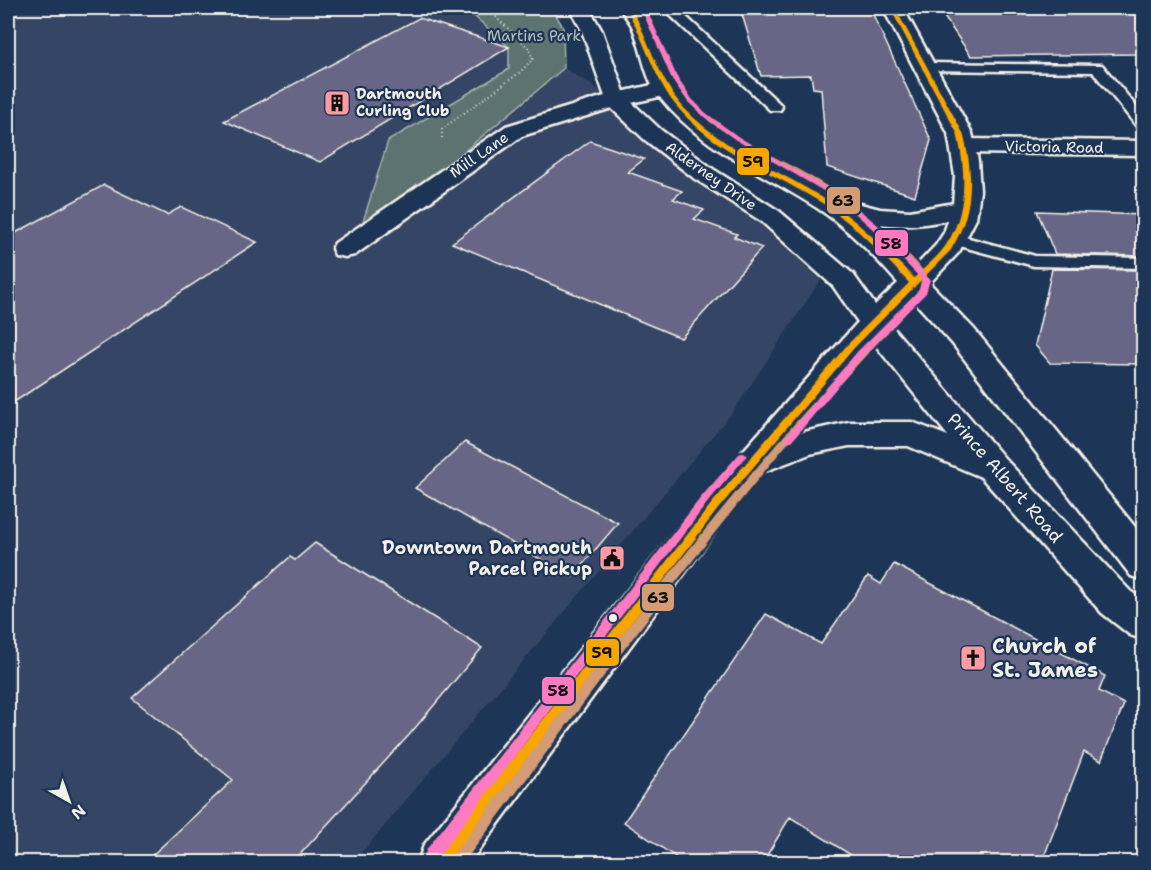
<svg xmlns="http://www.w3.org/2000/svg" width="1151" height="870" font-family="'Shantell Sans',sans-serif">
	<style>
		.built { fill: #344465 }
		.green { fill: #5c736f; stroke: #a8b2ac; stroke-width: 1.5 }
		.building { fill: #686686; stroke: #f4f1e8; stroke-width: 1.5 }
		.lines { fill: none; stroke-linecap: round; stroke-linejoin: round }
		.service-casing { stroke: #f4f1e8; stroke-width: 5 }
		.minor-casing { stroke: #f4f1e8; stroke-width: 5 }
		.tertiary-casing { stroke: #f4f1e8; stroke-width: 5 }
		.secondary-casing { stroke: #f4f1e8; stroke-width: 5 }
		.path { stroke: #f4f1e8; stroke-width: 2; stroke-dasharray: 1 3; stroke-linecap: butt }
		.service { fill: #1d3557; fill-rule: evenodd }
		.minor { fill: #1d3557; fill-rule: evenodd }
		.tertiary { fill: #1d3557; fill-rule: evenodd }
		.secondary { fill: #1d3557; fill-rule: evenodd }
		.bus-1-casing { stroke: #1d3557; stroke-width: 5 }
		.bus-2-casing { stroke: #1d3557; stroke-width: 5 }
		.bus-3-casing { stroke: #1d3557; stroke-width: 5 }
		.bus-1 { fill: #f7a600; fill-rule: evenodd }
		.bus-2 { fill: #d39c74; fill-rule: evenodd }
		.bus-3 { fill: #fe7ac1; fill-rule: evenodd }
		.bus-dot { fill: #f4f1e8; stroke: #1d3557; stroke-width: 2 }
		.labels { text-anchor: middle; stroke-width: 4.5; stroke-linejoin: round; paint-order: stroke }
		.far-park-label { font-size: 15px; fill: #b7bfb8; stroke: #1d3557 }
		.far-poi-label { font-size: 15px; font-weight: bold; fill: #f4f1e8; stroke: #1d3557; text-anchor: start }
		.far-street-label { font-size: 15px; fill: #f4f1e8; stroke: #1d3557 }
		.street-label { font-size: 18px; fill: #f4f1e8; stroke: #1d3557 }
		.poi-label { font-size: 18px; font-weight: bold; fill: #f4f1e8; stroke: #1d3557; text-anchor: end }
		.near-poi-label { font-size: 21px; font-weight: bold; fill: #f4f1e8; stroke: #1d3557; text-anchor: start }
		.line-badge { stroke: #1d3557; stroke-width: 2 }
		.pale-badge-label { font-size: 16px; text-anchor: middle; font-weight: bold; fill: #111 }
	</style>
	<rect width="100%" height="100%" fill="#1d3557"/>
	<filter id="ink" filterUnits="userSpaceOnUse"><feTurbulence type="fractalNoise" baseFrequency=".0167" numOctaves="2"/><feDisplacementMap in="SourceGraphic" scale="12" xChannelSelector="R" yChannelSelector="G"/><feConvolveMatrix kernelMatrix="1 2 1 2 8 2 1 2 1" color-interpolation-filters="sRGB"/></filter>
	<g filter="url(#ink)">
		<!-- built -->
		<path class="built" d="M8,8h457l44,39v22l-121,72 -30,99 206,-172 52,32 212,169 -96,144 -378,449h-346z"/>
		<!-- green -->
		<path class="green" d="M465,8h87l11,19 1,41 -207,173 31,-100 121,-72v-22z"/>
		<!-- building -->
		<path class="building" d="M740,8h130l61,132 -16,56 -88,-29 -6,-78 -8,-1 -2,-13 -50,1z
			M938,8h205v46l-172,2z
			M419,18l90,29 -189,115 -96,-41z
			M590,141l54,18 -16,13 54,19 -9,8 31,11 -10,9 43,15 -3,3 28,11 -81,90 -229,-95z
			M104,185l63,30 14,-8 76,35 -249,164v-169z
			M1037,211l106,4v41l-88,-2z
			M1052,269l91,1v94l-93,-1 -15,-18z
			M465,442l153,81 -46,54 -157,-89z
			M315,543l167,105 -72,86 -117,128h-148l88,-82 -101,-82 158,-141 5,3z
			M894,564l211,112 -6,15 25,13 -23,57 -17,-9 -42,110h-180l-72,-45 -27,45h-80l-59,-40 142,-208 55,30 47,-68 13,8z"/>
		<g class="lines">
			<defs>
				<path id="service" d="M668,8h12v3l100,93 2,3 -2,3h-10l-100,-95z
					M925,63l177,2 42,51v14l-5,-1 -46,-57 -173,-2 -2,-3 2,-3z
					M954,234l81,22 109,2v10l-110,-2 -86,-23 -2,-4 2,-4z"/>
				<path id="minor" d="M665,82l8,2 3,5 -3,5 -51,11 -100,31 -167,119 -10,2 -10,-2 -3,-6 3,-6 171,-117 102,-31z
					M964,139l180,2v14l-180,-2 -8,-2 -4,-5 4,-5z"/>
				<path id="tertiary" d="M883,8h20l69,125 6,28 2,30 -4,28 -17,33 -35,37 -10,3 -10,-3 -4,-6 36,-38 8,-12 9,-28 2,-29 -7,-43z"/>
				<path id="secondary" d="M570,8h19l13,23 24,66 35,33 52,39 66,42 74,63 22,31 23,-22c-24,-27 -50,-55 -81,-75 -57,-37 -116,-58 -159,-113 -14,-19 -16,-47 -26,-69 -3,-6 -9,-12 -12,-18h18l13,16 24,63 37,38 26,17 99,56 43,11 30,2 55,-10 9,3 4,5 -4,5c-36,9 -73,17 -109,7l23,19 86,89 170,209v42l-13,-4 -179,-233 -39,-43 -23,24 116,136 124,131 14,10v39l-14,-5 -28,-22 -121,-136 -73,-31h-59l-39,8 -47,18 -36,44 -257,346h-52l6,-17 279,-349 155,-174 -25,-36 -72,-65 -66,-42 -50,-39 -37,-35 -26,-74zM873,342l75,94 -36,-14h-63l-54,12z"/>
			</defs>
			<!-- service casing -->
			<use href="#service" class="service-casing"/>
			<!-- minor casing -->
			<use href="#minor" class="minor-casing"/>
			<!-- tertiary casing -->
			<use href="#tertiary" class="tertiary-casing"/>
			<!-- secondary casing -->
			<use href="#secondary" class="secondary-casing"/>
			<!-- path -->
			<path class="path" d="M442,138v-9l77,-56 14,-14 -5,-12 -42,-39"/>
			<!-- service -->
			<use href="#service" class="service"/>
			<!-- minor -->
			<use href="#minor" class="minor"/>
			<!-- tertiary -->
			<use href="#tertiary" class="tertiary"/>
			<!-- secondary -->
			<use href="#secondary" class="secondary"/>
			<defs>
				<path id="bus-1" d="M627,8h4c19,32 27,72 53,100 40,43 97,62 145,94 32,21 58,49 85,76 10,-10 24,-21 32,-33 22,-33 20,-75 11,-112l-67,-125h5l68,125c11,41 11,79 -12,117l-97,98 -136,161 -269,353h-14l1,-5 276,-354 136,-159 61,-61c-27,-29 -54,-58 -87,-80 -48,-30 -106,-51 -144,-95 -18,-21 -27,-47 -38,-72 -4,-10 -10,-19 -13,-28z"/>
				<path id="bus-2" d="M641,8h4c17,29 24,67 48,93 40,42 96,59 143,91 17,11 89,71 92,88 1,5 -1,8 -3,13 -43,45 -85,89 -126,137 -118,139 -225,287 -335,432h-14l1,-5c113,-146 222,-295 344,-434 40,-46 82,-89 124,-133l2,-9 -4,-8 -41,-42 -27,-23 -19,-15 -95,-54 -25,-17 -22,-20 -16,-23z"/>
				<path id="bus-3" d="M641,8h5l32,71 14,20 14,14 34,25 108,63 36,29 46,50 -4,13 -63,63 -71,85h-6l-2,-2 73,-87 62,-62 3,-10 -44,-46 -34,-31 -108,-63 -34,-25 -14,-14 -16,-22z
					M742,453l3,1 2,2 -2,2 -37,44 -272,358 -5,1 -5,-1 -1,-5 1,-5 276,-354 37,-42z"/>
			</defs>
			<!-- bus-1 casing -->
			<use href="#bus-1" class="bus-1-casing"/>
			<!-- bus-2 casing -->
			<use href="#bus-2" class="bus-2-casing"/>
			<!-- bus-3 casing -->
			<use href="#bus-3" class="bus-3-casing"/>
			<!-- bus-1 -->
			<use href="#bus-1" class="bus-1"/>
			<!-- bus-2 -->
			<use href="#bus-2" class="bus-2"/>
			<!-- bus-3 -->
			<use href="#bus-3" class="bus-3"/>
		</g>
	</g>
	<!-- icons -->
	<defs>
		<symbol id="building-square" viewBox="-11 -11 22 22"><rect x="-9" y="-9" width="18" height="18" rx="4" fill="#ff9aa2" stroke="#1d3557"/><path d="M-4-6H4V6H1V3H-1V6H-4ZM-2.5-4.3h1.7v1.8h-1.7ZM.8-4.3h1.7v1.8H.8ZM-2.5-1h1.7V.8h-1.7ZM.8-1h1.7V.8H.8Z" fill="#111"/></symbol>
		<symbol id="civic-square" viewBox="-11 -11 22 22"><rect x="-9" y="-9" width="18" height="18" rx="4" fill="#ff9aa2" stroke="#1d3557"/><path d="M-.6-6.5H3V-4.5H.6V-3L4-1V1h2V6H-6V1h2V-1L-.6-3ZM-1.2 2.5V6h2.4V2.5Z" fill="#111"/></symbol>
		<symbol id="church-square" viewBox="-11 -11 22 22"><rect x="-9" y="-9" width="18" height="18" rx="4" fill="#ff9aa2" stroke="#1d3557"/><path d="M-1.2-6h2.4v3.5h3.3v2.4h-3.3V6h-2.4V-.1h-3.3v-2.4h3.3Z" fill="#111"/></symbol>
	</defs>
	<g fill-rule="evenodd">
		<use href="#building-square" x="322" y="88" width="30" height="30"/>
		<use href="#civic-square" x="597" y="543" width="30" height="30"/>
		<use href="#church-square" x="958" y="643" width="30" height="30"/>
	</g>
	<!-- markers -->
	<circle class="bus-dot" cx="613" cy="618" r="5"/>
	<g class="labels">
		<!-- far-park labels -->
		<g class="far-park-label">
			<text x="534" y="41">Martins Park</text>
		</g>
		<!-- far-poi labels -->
		<g class="far-poi-label">
			<text x="356" y="99">Dartmouth<tspan x="356" dy="17">Curling Club</tspan></text>
		</g>
		<!-- far-street labels -->
		<g class="far-street-label">
			<text transform="translate(1054 147) rotate(1)" y="5">Victoria Road</text>
			<text transform="translate(479 155) rotate(-35)" y="5">Mill Lane</text>
			<text transform="translate(711 176) rotate(35)" y="5">Alderney Drive</text>
		</g>
		<!-- street labels -->
		<g class="street-label">
			<text transform="translate(1005 478) rotate(49)" y="6">Prince Albert Road</text>
		</g>
		<!-- poi labels -->
		<g class="poi-label">
			<text x="592" y="554">Downtown Dartmouth<tspan x="592" dy="21">Parcel Pickup</tspan></text>
		</g>
		<!-- near-poi labels -->
		<g class="near-poi-label">
			<text x="992" y="653">Church of<tspan x="992" dy="24">St. James</tspan></text>
		</g>
	</g>
	<g class="line-badge">
		<rect x="736" y="147" width="34" height="29" rx="6" fill="#f7a600"/>
		<rect x="826" y="186" width="35" height="29" rx="6" fill="#d39c74"/>
		<rect x="874" y="229" width="35" height="28" rx="6" fill="#fe7ac1"/>
		<rect x="641" y="583" width="34" height="29" rx="6" fill="#d39c74"/>
		<rect x="585" y="638" width="35" height="29" rx="6" fill="#f7a600"/>
		<rect x="541" y="676" width="34" height="29" rx="6" fill="#fe7ac1"/>
	</g>
	<g class="pale-badge-label">
		<text x="753" y="167">59</text>
		<text x="843" y="206">63</text>
		<text x="891" y="249">58</text>
		<text x="658" y="603">63</text>
		<text x="602" y="658">59</text>
		<text x="558" y="696">58</text>
	</g>
	<!-- margin -->
	<rect width="1151" height="870" fill="none" stroke="#1d3557" stroke-width="30"/>
	<rect x="15" y="15" width="1121" height="840" fill="none" stroke="#f4f1e8" stroke-width="2" filter="url(#ink)"/>
	<!-- north arrow -->
	<g transform="translate(69 801) rotate(140)" stroke="#1d3557" stroke-width="4.5" paint-order="stroke">
	<path d="M0-4.5L10 22L0 15L-10 22Z" fill="#f4f1e8"/>
	<text y="-9" font-size="16" font-weight="bold" text-anchor="middle" fill="#f4f1e8">N</text>
	</g>
</svg>
